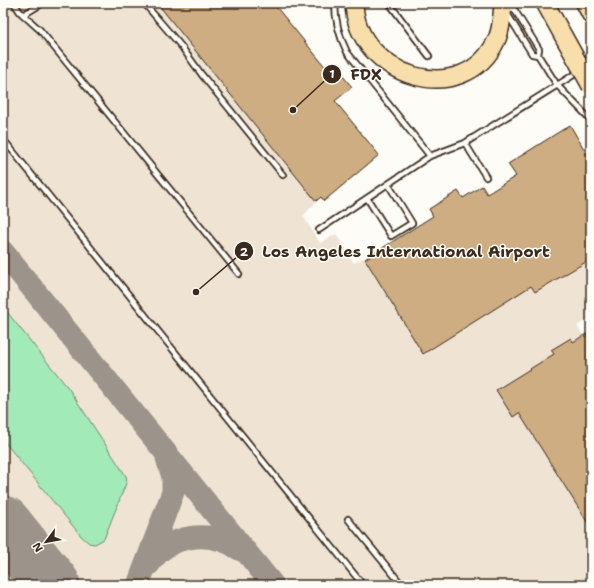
<svg xmlns="http://www.w3.org/2000/svg" width="594" height="588" font-family="'Shantell Sans',sans-serif">
	<style>
		.built { fill: #efe4d4 }
		.green { fill: #a2eab7; stroke: #6e8a6a }
		.lines { fill: none; stroke-linecap: round; stroke-linejoin: round }
		.taxiway { stroke: #9c938a; stroke-width: 23 }
		.runway { stroke: #9c938a; stroke-width: 57 }
		.building { fill: #cdad81; stroke: #3b2a1e }
		.service-casing { stroke: #3b2a1e; stroke-width: 8 }
		.motorway-casing { stroke: #3b2a1e; stroke-width: 20 }
		.service { stroke: #fdfcf7; stroke-width: 4.5 }
		.motorway { stroke: #f8deab; stroke-width: 17 }
		.motorway-bridge-casing { stroke: #3b2a1e; stroke-width: 20; stroke-linecap: butt }
		.motorway-bridge { stroke: #f8deab; stroke-width: 17 }
		.leader { fill: none; stroke: #3b2a1e; stroke-width: 1.5 }
		.callout-dot { fill: #3b2a1e; stroke: #fdfcf7; stroke-width: 1.5 }
		.mark-label { font-size: 12px; text-anchor: middle; font-weight: bold; fill: #fff }
		.callout-label { font-size: 16px; text-anchor: middle; font-weight: bold; fill: #3b2a1e; stroke: #fdfcf7; stroke-width: 3; stroke-linejoin: round; paint-order: stroke }
	</style>
	<rect width="100%" height="100%" fill="#fdfcf7"/>
	<filter id="ink" filterUnits="userSpaceOnUse"><feTurbulence type="fractalNoise" baseFrequency=".025" numOctaves="2"/><feDisplacementMap in="SourceGraphic" scale="8" xChannelSelector="R" yChannelSelector="G"/><feConvolveMatrix kernelMatrix="1 2 1 2 8 2 1 2 1" color-interpolation-filters="sRGB"/></filter>
	<g filter="url(#ink)">
		<!-- built -->
		<path class="built" d="M3,3h176l143,193 -19,20 17,27 16,-9 18,29 9,-5 2,2 3,-2 223,-13v72l-14,9 8,12 6,97v150h-588z"/>
		<!-- green -->
		<path class="green" d="M3,307l66,82 57,87 1,5 -23,58 -9,5 -6,-1 -8,-7 -78,-96z"/>
		<g class="lines">
			<!-- taxiway -->
			<path class="taxiway" d="M3,252l270,333
				M149,564c20,-31 62,-35 92,-14
				M138,585l35,-93v-15l-6,-19"/>
			<!-- runway -->
			<path class="runway" d="M3,524l49,61"/>
		</g>
		<!-- building -->
		<path class="building" d="M157,3h116l54,66 6,-5 19,23 -17,14 44,54 -55,46 -3,-4 -5,4z
			M570,125l21,36v98l-56,33 -4,-6 -108,68 -58,-95 68,-43 -4,-7 29,-18 5,7 19,-12 5,8 29,-18 -8,-12z
			M586,334l5,8v186l-72,-115 -6,4 -17,-27 58,-36 -3,-4 20,-12 2,4z"/>
		<g class="lines">
			<defs>
				<path id="service" d="M14,3l6,9 20,18 199,244
					M144,3l37,43 21,29 81,100
					M335,3c0,18 4,33 12,49l83,104
					M389,3l40,53
					M507,7l7,2 25,40 -1,6 19,30 34,35
					M507,7l8,-4
					M23,15l20,-12
					M508,15l24,39 6,1
					M3,139l360,446
					M465,143l21,34
					M367,198l24,38 21,-13 -24,-39
					M319,230l111,-74 35,-13 126,-79
					M348,519l54,66"/>
				<path id="motorway" d="M354,3c2,73 110,109 143,36 5,-11 5,-24 6,-36
					M585,3l6,12"/>
			</defs>
			<!-- service casing -->
			<use href="#service" class="service-casing"/>
			<!-- motorway casing -->
			<use href="#motorway" class="motorway-casing"/>
			<!-- service -->
			<use href="#service" class="service"/>
			<!-- motorway -->
			<use href="#motorway" class="motorway"/>
			<defs>
				<path id="motorway-bridge" d="M545,3l46,83"/>
			</defs>
			<!-- motorway-bridge casing -->
			<use href="#motorway-bridge" class="motorway-bridge-casing"/>
			<!-- motorway-bridge -->
			<use href="#motorway-bridge" class="motorway-bridge"/>
		</g>
	</g>
	<!-- callouts -->
	<path class="leader" d="M293 110L332 74M196 292L244 251"/>
	<g class="callout-dot">
		<circle cx="293" cy="110" r="4"/>
		<circle cx="196" cy="292" r="4"/>
		<circle cx="332" cy="74" r="10"/>
		<circle cx="244" cy="251" r="10"/>
	</g>
	<g class="mark-label">
		<text x="332" y="78">1</text>
		<text x="244" y="256">2</text>
	</g>
	<g class="callout-label">
		<text x="366" y="80">FDX</text>
		<text x="406" y="257">Los Angeles International Airport</text>
	</g>
	<!-- margin -->
	<rect width="594" height="588" fill="none" stroke="#fdfcf7" stroke-width="16"/>
	<rect x="8" y="8" width="578" height="572" fill="none" stroke="#3b2a1e" stroke-width="1.5" filter="url(#ink)"/>
	<!-- north arrow -->
	<g transform="translate(46 542) rotate(238)" stroke="#fdfcf7" stroke-width="3" paint-order="stroke">
	<path d="M0-3L7 15L0 10L-7 15Z" fill="#3b2a1e"/>
	<text y="-6" font-size="11" font-weight="bold" text-anchor="middle" fill="#3b2a1e">N</text>
	</g>
</svg>
